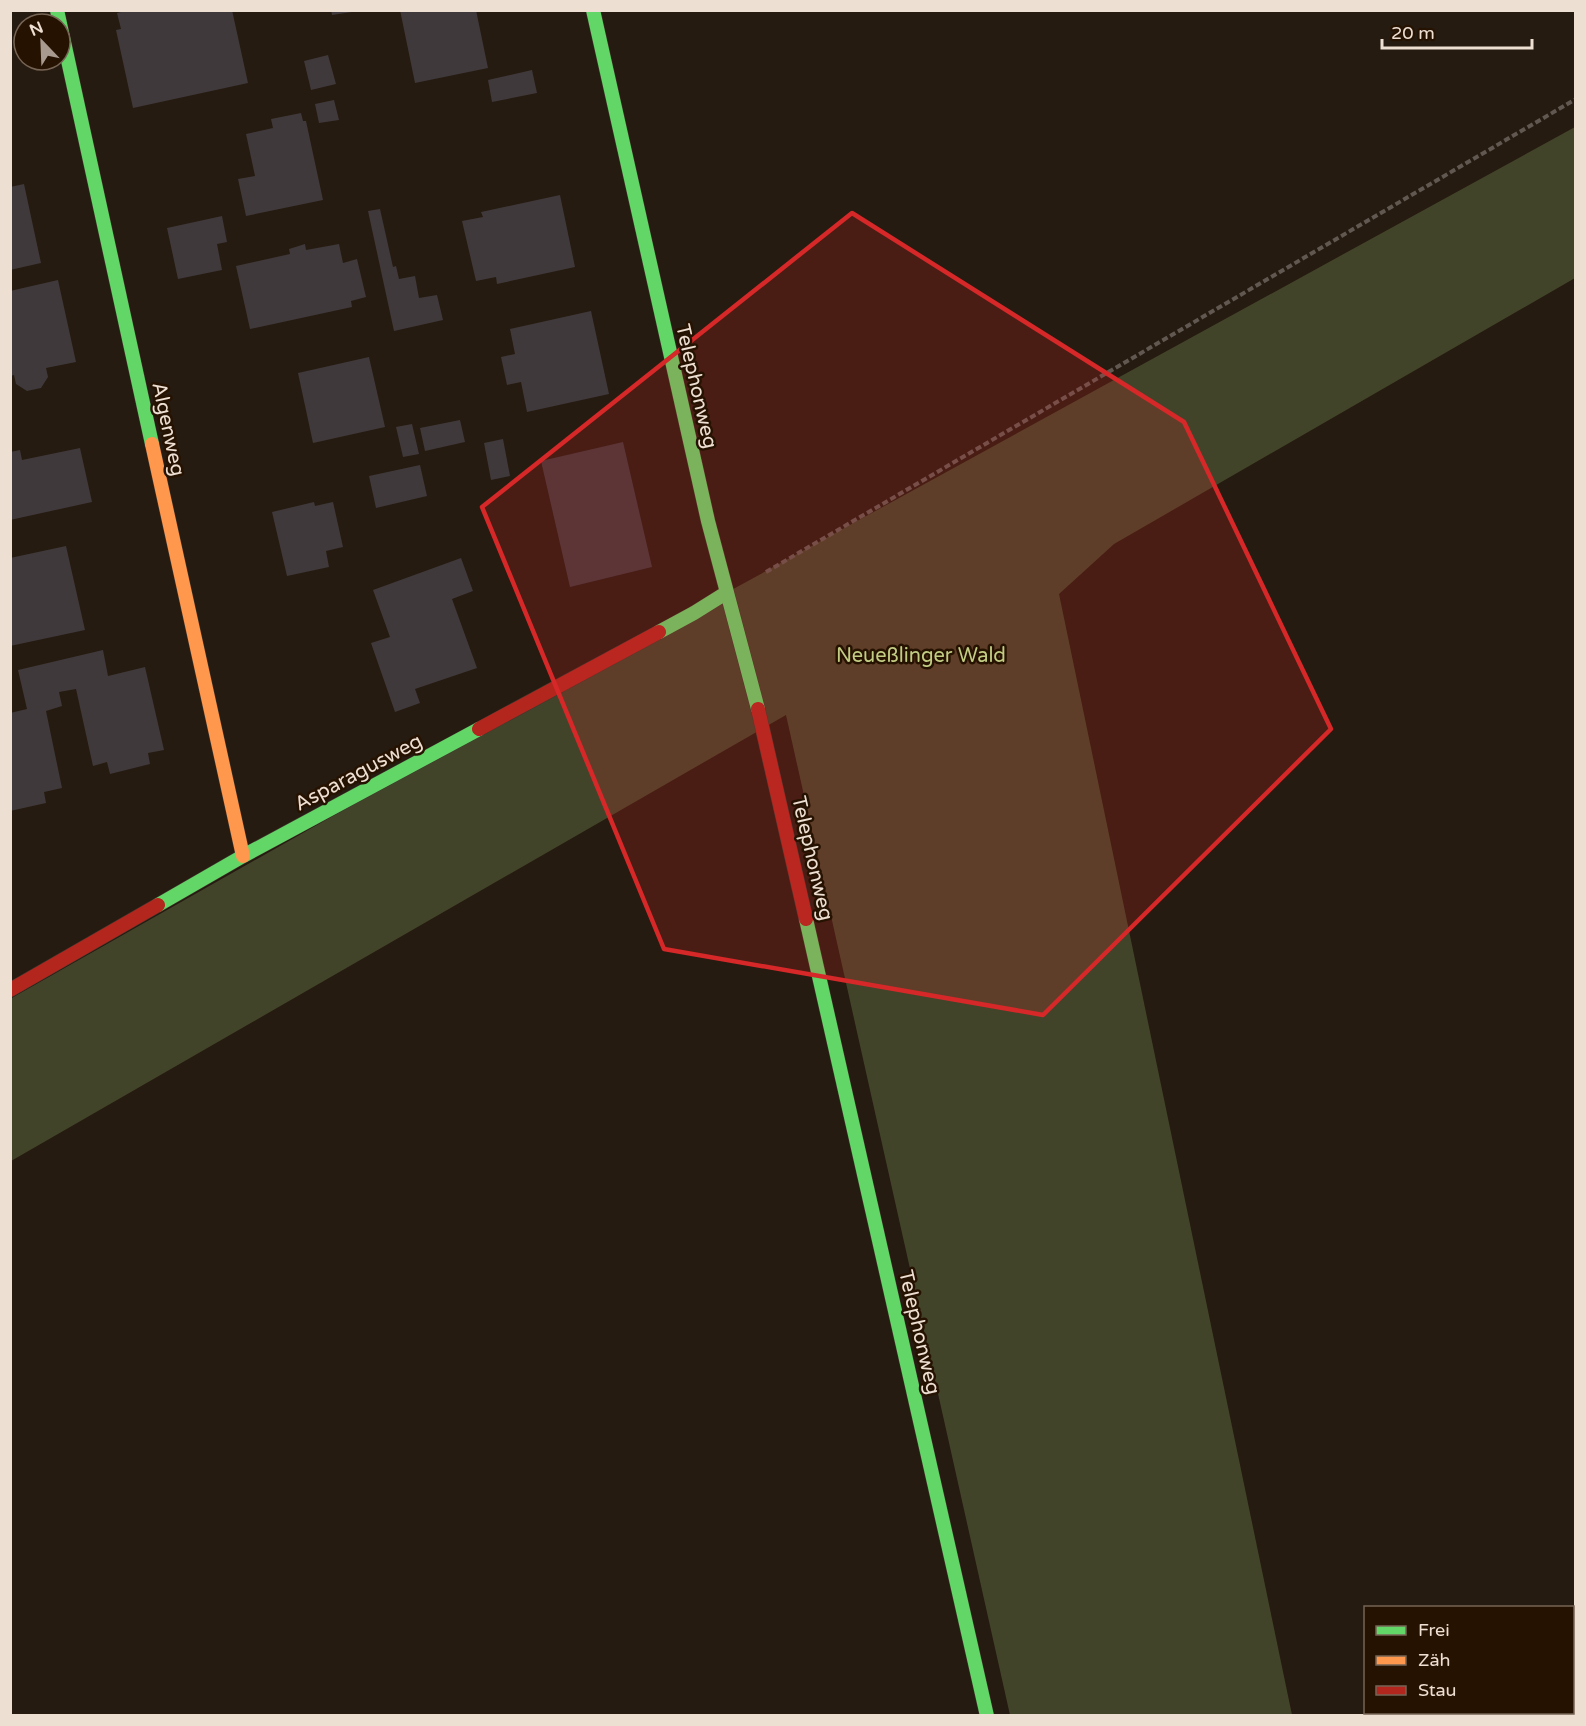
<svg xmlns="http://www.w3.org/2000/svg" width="1586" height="1726" font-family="'Varela Round',sans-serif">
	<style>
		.green { fill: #42442a }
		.building { fill: #3f393b }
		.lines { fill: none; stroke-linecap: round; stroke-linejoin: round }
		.fast-casing { stroke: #40362d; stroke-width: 15 }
		.slow-casing { stroke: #40362d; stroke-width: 15 }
		.jam-casing { stroke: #40362d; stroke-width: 15 }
		.path { stroke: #605851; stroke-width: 4; stroke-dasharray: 6 3; stroke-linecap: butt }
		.fast { stroke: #63d668; stroke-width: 14 }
		.slow { stroke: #ff974d; stroke-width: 14 }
		.jam { stroke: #b3261e; stroke-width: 14 }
		.marked { fill: #d62828; fill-opacity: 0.2; stroke: #d62828; stroke-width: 4.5; stroke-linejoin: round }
		.labels { text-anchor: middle; stroke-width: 5; stroke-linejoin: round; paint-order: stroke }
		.street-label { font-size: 20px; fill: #eedfd3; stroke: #261200 }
		.park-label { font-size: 20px; fill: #c2cd83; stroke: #261200 }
	</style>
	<rect width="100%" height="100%" fill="#261b10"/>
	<!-- green -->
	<path class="green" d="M1575,127v151l-461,266 -55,50 233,1121h-282l-224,-1000 -775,446 -1,-162 716,-406z"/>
	<!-- building -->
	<path class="building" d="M129,10h103l16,73 -115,25 -17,-78 5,-1 -4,-16z
		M331,10h21v2l-20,3z
		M400,10h76l12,58 -73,15z
		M328,55l8,29 -25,6 -7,-29z
		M532,70l5,23 -45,9 -4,-22z
		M334,100l5,20 -20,3 -4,-19z
		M301,113l2,8h3l17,79 -77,16 -8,-37 17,-3 -9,-42 27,-6 -2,-9z
		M24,184l17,79 -31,7v-83z
		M560,195l15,72 -78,17 -1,-7 -20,4 -14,-60 21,-4 -2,-5z
		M380,209l13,58 3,-1 3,13 16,-3 4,22 18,-3 6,25 -49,11 -26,-120z
		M222,216l5,26 -10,2 5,26 -44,9 -11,-51z
		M305,244l1,6 33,-6 4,19 14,-4 9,38 -15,4 1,6 -102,22 -14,-63 54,-12 -1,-5z
		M58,280l18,82 -30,6 2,9 -7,11 -14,3 -11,-7 -2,-9 -4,1v-85z
		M591,311l18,83 -82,18 -6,-30 -14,3 -6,-28 14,-3 -5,-25z
		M369,357l16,70 -72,16 -15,-70z
		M460,420l5,22 -40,9 -5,-23z
		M412,424l7,30 -16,3 -7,-30z
		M503,439l7,37 -19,4 -7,-37z
		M623,442l29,125 -82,20 -29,-126z
		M80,448l12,54 -82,18v-68l10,-2 2,10z
		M420,465l7,31 -51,12 -7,-32z
		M314,502l1,4 18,-4 10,45 -17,4 3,16 -42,9 -15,-64z
		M66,546l19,84 -75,16v-88z
		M461,558l12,33 -21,8 25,69 -62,21 5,14 -25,9 -24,-69 19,-6 -17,-47z
		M103,650l5,26 37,-9 19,83 -16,3 2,11 -40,10 -3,-12 -14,4 -17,-77 -17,3 3,14 -16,5 16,77 -18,4 2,11 -36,8v-98l17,-4 -9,-39z"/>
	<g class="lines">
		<defs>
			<path id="fast" d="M57,10l95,434
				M593,10l115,511 50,188
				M659,632l35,-19 32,-20
				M158,905l85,-49 236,-127
				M806,919l181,797"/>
			<path id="slow" d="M152,444l91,412"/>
			<path id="jam" d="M758,709l48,210
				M479,729l180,-97
				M10,990l148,-85"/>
		</defs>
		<!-- fast casing -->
		<use href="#fast" class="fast-casing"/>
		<!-- slow casing -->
		<use href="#slow" class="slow-casing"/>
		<!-- jam casing -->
		<use href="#jam" class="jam-casing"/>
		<!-- path -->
		<path class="path" d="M766,572l810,-473"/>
		<!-- fast -->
		<use href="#fast" class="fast"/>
		<!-- slow -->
		<use href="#slow" class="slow"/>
		<!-- jam -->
		<use href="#jam" class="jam"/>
	</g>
	<!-- marked area -->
	<path class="marked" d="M852,213l332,209 147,307 -288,286 -379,-66 -182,-442z"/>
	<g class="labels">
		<!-- street labels -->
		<g class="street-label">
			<text transform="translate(697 386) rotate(77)" y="7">Telephonweg</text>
			<text transform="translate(169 429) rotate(78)" y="7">Algenweg</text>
			<text transform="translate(358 772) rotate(-28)" y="7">Asparagusweg</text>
			<text transform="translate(813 858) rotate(77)" y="7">Telephonweg</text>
			<text transform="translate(920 1332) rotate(77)" y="7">Telephonweg</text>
		</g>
		<!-- park labels -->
		<g class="park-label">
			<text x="921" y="662">Neueßlinger Wald</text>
		</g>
	</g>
	<!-- border -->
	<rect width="1586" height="1726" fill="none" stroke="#eedfd3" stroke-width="24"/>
	<!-- legend -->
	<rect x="1364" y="1606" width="210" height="108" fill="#261200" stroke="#766454" stroke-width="1.5"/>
	<rect x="1376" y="1626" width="30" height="9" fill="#63d668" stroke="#766454" stroke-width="1.5"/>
	<text x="1418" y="1636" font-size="18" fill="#eedfd3">Frei</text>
	<rect x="1376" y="1656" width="30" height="9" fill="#ff974d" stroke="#766454" stroke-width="1.5"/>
	<text x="1418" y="1666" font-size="18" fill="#eedfd3">Zäh</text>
	<rect x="1376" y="1686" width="30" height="9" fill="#b3261e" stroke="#766454" stroke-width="1.5"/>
	<text x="1418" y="1696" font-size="18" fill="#eedfd3">Stau</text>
	<!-- north arrow -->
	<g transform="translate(42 42) rotate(337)"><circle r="28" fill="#261200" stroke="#766454" stroke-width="1.5"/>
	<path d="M0-4.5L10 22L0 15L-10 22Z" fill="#a89a8f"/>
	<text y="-9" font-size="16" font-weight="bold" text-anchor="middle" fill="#eedfd3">N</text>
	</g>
	<!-- scale -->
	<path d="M1382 39v9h150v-9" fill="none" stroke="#eedfd3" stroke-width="3"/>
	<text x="1391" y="39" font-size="18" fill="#eedfd3" stroke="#261200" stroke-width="4.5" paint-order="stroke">20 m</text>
</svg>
